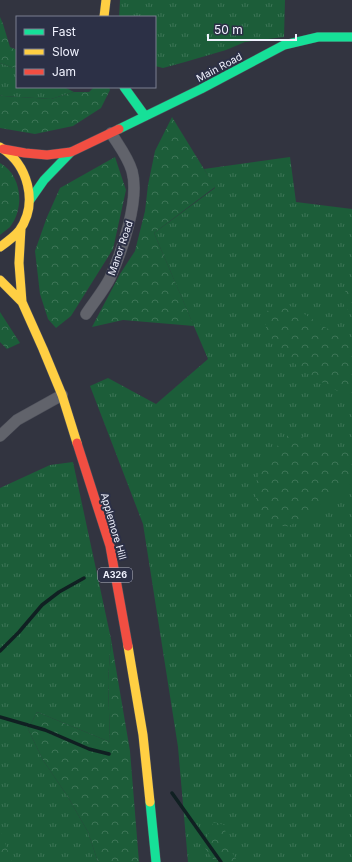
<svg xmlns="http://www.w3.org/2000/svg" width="352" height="862" font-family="Inter,sans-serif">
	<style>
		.grass { fill: url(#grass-tufts) }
		.forest { fill: url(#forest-crowns) }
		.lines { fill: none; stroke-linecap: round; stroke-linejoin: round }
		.stream { stroke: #102022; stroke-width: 3.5 }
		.street-casing { stroke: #4e505a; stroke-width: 12 }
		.fast-casing { stroke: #4e505a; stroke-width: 10 }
		.slow-casing { stroke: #4e505a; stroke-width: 10 }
		.jam-casing { stroke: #4e505a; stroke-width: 10 }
		.street { stroke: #61636b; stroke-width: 11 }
		.fast { stroke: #16e098; stroke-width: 9 }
		.slow { stroke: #ffcf43; stroke-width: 9 }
		.jam { stroke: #f24e42; stroke-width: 9 }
		.labels { text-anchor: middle; stroke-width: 4; stroke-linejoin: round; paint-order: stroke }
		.shield { fill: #2c3046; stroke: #b5b8c7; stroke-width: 1 }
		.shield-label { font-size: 9px; font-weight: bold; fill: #f0f2fe }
		.street-label { font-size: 10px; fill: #f0f2fe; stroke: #2c3046 }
	</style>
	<defs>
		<pattern id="grass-tufts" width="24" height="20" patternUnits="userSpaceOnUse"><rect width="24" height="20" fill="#1c5d39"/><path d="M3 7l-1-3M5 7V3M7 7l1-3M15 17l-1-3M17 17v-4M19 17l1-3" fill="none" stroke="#3d7557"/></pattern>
		<pattern id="forest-crowns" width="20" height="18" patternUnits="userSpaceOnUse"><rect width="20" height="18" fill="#1c5d39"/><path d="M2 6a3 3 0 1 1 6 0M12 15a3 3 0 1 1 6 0" fill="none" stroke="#3d7557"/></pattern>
	</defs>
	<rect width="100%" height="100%" fill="#323440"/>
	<!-- grass -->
	<path class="grass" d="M120,0h165l-1,37 -39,5 -19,8 -41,12 -22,6 -8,-2v-49h-36z
		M0,63l17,6v18h47l10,5 -23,7 -48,-3 -3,-1z
		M290,157l6,45 56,7v653h-164l-10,-115 -35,-223 -53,-138 18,-8 48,26 52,-45 -54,-126 61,-45 -11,-19z
		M73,462l38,177 -3,42 2,61 -73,-30 -9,17 15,31 25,37 20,35 10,30h-98v-374l50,-23z"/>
	<!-- forest -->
	<path class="forest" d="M0,17l3,7 7,23 7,3v19l-17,-6z
		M94,87h15l1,3 -9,18 -28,18 -38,8 -35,-6v-33l3,1 48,3 23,-7h15z
		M172,117l43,70 -61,46 40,93 -71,-6 -31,7 28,-53 15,-23 10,-40 3,-26 7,-34z
		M115,157l11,33 -13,59 -42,67 -15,12 -8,-9 -8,-25 -5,-43 12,-34 13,-29z
		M0,163c22,12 25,45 10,64 -3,3 -7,5 -10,8z
		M346,290h6v26l-11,-16z
		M277,303l16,4 43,27 16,12v52c-26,-12 -64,-34 -80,-59 -2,-2 -4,-5 -5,-8 -2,-5 -1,-12 -2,-18z
		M0,312l20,31 -13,6 -7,-7z
		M295,428c5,6 16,21 22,23 6,2 29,1 35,0v29l-25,22 -19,15 -22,10 -15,-4 -12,-12 -5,-22 8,-25 17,-20z
		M111,639l19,112 9,111h-41l-10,-30 -20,-35 -25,-37 -15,-31 9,-17 73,30 -2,-61z
		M214,822l10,3 5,23 9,14h-23l-11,-15 6,-19z
		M0,830l12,32h-12z"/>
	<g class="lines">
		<!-- stream -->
		<path class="stream" d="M0,651l19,-19 23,-27 17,-13 25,-14
			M0,717l45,13 44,19 20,5
			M172,793l49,69"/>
		<defs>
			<path id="street" d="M86,314c8,-12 18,-24 24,-36 12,-27 30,-78 22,-107 -4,-14 -13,-25 -21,-38
				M0,436l17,-16 45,-25"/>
			<path id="fast" d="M124,87l21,29
				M119,129l82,-40 83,-44 34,-8h34
				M30,200l14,-20 27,-28
				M150,802l6,60"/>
			<path id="slow" d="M104,17l2,-17
				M0,147c28,17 39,56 19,84 -5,6 -12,11 -19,16
				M21,228l-2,35 3,39 21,47 19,46 15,48
				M0,280l22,22
				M128,646l15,89 7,67"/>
			<path id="jam" d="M3,149l22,4 22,2 24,-3 48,-23
				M77,443l33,103 18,100"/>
		</defs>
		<!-- street casing -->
		<use href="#street" class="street-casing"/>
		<!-- fast casing -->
		<use href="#fast" class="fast-casing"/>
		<!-- slow casing -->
		<use href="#slow" class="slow-casing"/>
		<!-- jam casing -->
		<use href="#jam" class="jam-casing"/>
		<!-- street -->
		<use href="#street" class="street"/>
		<!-- fast -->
		<use href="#fast" class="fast"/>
		<!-- slow -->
		<use href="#slow" class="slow"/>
		<!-- jam -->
		<use href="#jam" class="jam"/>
	</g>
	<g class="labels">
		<!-- shield labels -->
		<rect class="shield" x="98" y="568" width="34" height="14" rx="3"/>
		<g class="shield-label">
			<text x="115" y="578">A326</text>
		</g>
		<!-- street labels -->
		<g class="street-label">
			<text transform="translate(219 67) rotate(-28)" y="4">Main Road</text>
			<text transform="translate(120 248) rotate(-71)" y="4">Manor Road</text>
			<text transform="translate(114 526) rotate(74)" y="4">Applemore Hill</text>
		</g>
	</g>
	<!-- legend -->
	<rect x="16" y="16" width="140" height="72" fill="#2c3046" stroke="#7a7e90"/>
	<rect x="24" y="29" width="20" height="6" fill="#16e098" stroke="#7a7e90"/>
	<text x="52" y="36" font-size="12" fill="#f0f2fe">Fast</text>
	<rect x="24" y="49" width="20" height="6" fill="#ffcf43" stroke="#7a7e90"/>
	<text x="52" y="56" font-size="12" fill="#f0f2fe">Slow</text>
	<rect x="24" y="69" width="20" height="6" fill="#f24e42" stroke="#7a7e90"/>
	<text x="52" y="76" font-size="12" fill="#f0f2fe">Jam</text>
	<!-- scale -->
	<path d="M208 34v6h88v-6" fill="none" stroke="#f0f2fe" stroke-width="2"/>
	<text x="214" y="34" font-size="12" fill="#f0f2fe" stroke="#2c3046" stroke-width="3" paint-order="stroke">50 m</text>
</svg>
